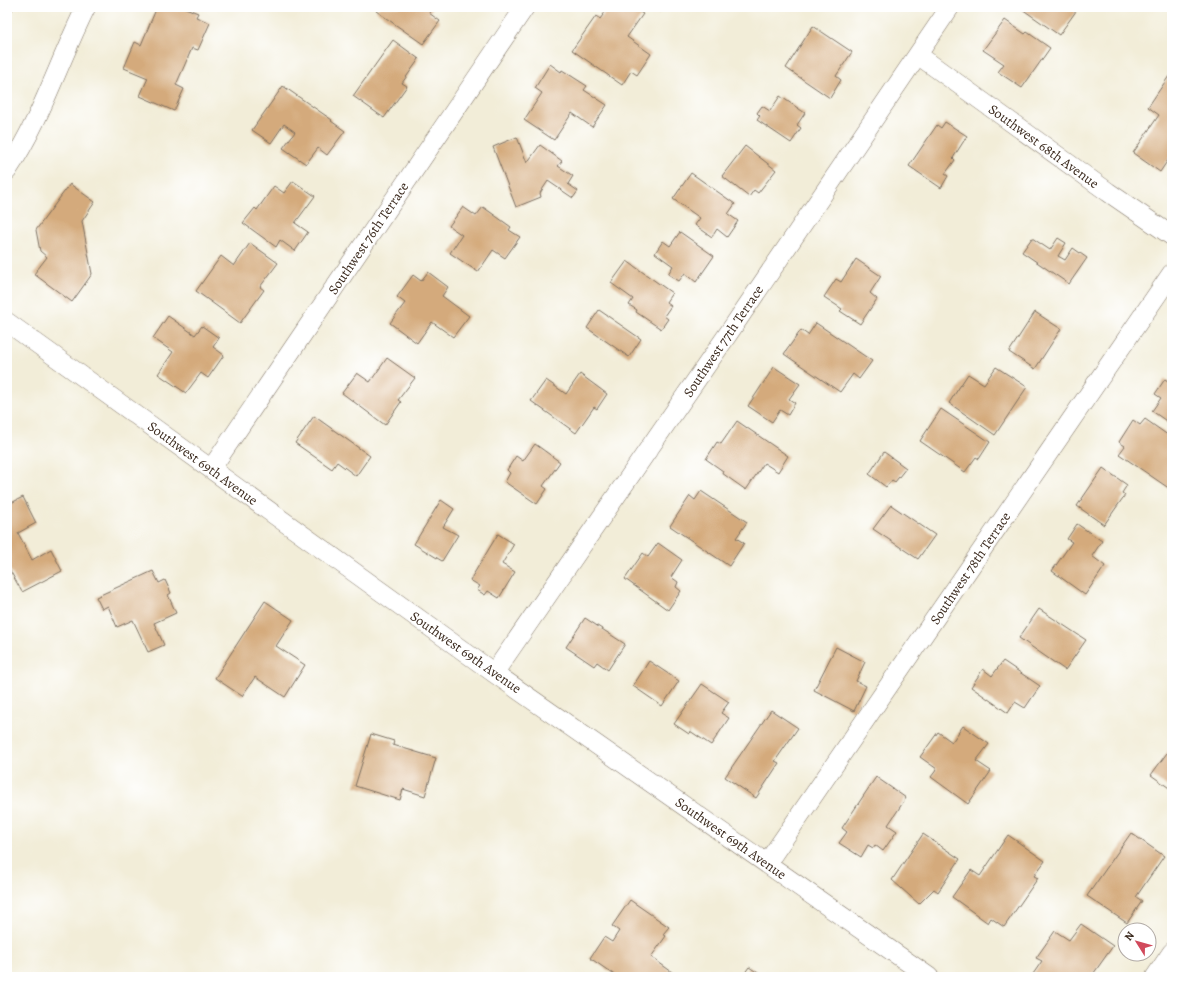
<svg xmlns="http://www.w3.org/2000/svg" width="1179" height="984" font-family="Alegreya,serif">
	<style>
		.building { fill: #d4aa7b }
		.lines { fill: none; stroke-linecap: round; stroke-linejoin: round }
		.street-casing { stroke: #7b6e5f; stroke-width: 20 }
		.street { stroke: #fff; stroke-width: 19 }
		.labels { text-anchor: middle; stroke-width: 3.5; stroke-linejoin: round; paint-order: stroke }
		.street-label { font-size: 14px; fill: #3b2a1e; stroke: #fff }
	</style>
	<rect width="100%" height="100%" fill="#fff"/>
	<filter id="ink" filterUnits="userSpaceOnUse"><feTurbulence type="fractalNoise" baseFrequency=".025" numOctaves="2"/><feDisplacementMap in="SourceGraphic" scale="8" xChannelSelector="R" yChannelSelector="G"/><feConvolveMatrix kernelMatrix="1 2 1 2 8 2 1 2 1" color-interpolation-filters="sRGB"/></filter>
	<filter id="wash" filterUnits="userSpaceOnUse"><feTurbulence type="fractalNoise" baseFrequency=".012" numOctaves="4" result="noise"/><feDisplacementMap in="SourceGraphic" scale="16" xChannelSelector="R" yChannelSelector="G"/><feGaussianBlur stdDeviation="0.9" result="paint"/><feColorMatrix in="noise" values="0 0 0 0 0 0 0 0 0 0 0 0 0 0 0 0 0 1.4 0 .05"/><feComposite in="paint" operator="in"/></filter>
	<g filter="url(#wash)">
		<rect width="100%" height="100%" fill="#f2edd8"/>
		<g id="blocks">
			<!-- building -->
			<path class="building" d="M7,7h7l-7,11z
				M157,7h26l15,6 -2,4 14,6 -12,27 -6,-2 -16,37 8,4 -10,22 -34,-15 8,-18 -24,-10 11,-26 6,3z
				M379,7h54l-4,6 11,8 -17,23 -47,-33z
				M609,7h23l11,7 -16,23 24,17 -14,21 -6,-4 -9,14 -50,-35 24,-34 4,3z
				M654,7h11l-4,5z
				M1023,7h56l-20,28 -37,-26z
				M1005,20l20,14 2,-2 23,16 -28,40 -24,-16 6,-8 -21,-14z
				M813,26l39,26 -16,24 5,4 -11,18 -44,-30z
				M393,40l26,19 -17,24 5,3 -23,32 -31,-22z
				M550,64l11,8 1,-2 25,16 -3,4 23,15 -15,22 -20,-14 -18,27 -30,-20 18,-27 -7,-5z
				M1169,76l3,3v75l-12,18 -27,-19 26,-38 -11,-8z
				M283,86l49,34 -1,1 14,10 -18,24 -9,-7 -12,16 -23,-16 12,-16 -11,-8 -13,19 -19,-13z
				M780,96l25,17 -8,12 4,3 -10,15 -34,-23 3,-4 -3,-3 5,-7 8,5z
				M945,122l22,14 -14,22 2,2 -10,14 3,2 -7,12 -32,-22 28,-41 4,3z
				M517,137l10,26 13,-18 22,16 -4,5 15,10 -5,8 10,7 -5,7 -25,-17 -8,12 1,4 -25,10 -23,-60z
				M745,146l31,24 -18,23 -4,-3 -5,7 -27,-21z
				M691,173l44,31 -7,10 10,7 -11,16 -10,-8 -5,8 -17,-12 5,-7 -27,-19z
				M293,181l22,15 -20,27 13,9 -13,19 -15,-11 -4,7 -33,-24 12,-15 2,2 17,-24 10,7z
				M70,184l25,18 -13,19 10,53 -20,28 -38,-28 13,-17 -7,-6 -4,-21z
				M463,207l13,9 7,-9 28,20 -2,3 11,7 -15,21 -12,-8 -15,22 -28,-19 12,-18 -13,-9z
				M680,232l34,24 -18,26 -11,-9 -6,8 -11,-7 5,-8 -18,-13 8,-12 7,5z
				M1032,238l18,12 8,-12 8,5 -8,13 7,4 8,-12 14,10 -18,26 -47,-32z
				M250,243l28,20 -18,24 4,3 -24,33 -44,-32 25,-35 13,10z
				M856,259l25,17 -11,17 7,6 -17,25 -20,-13 2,-2 -18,-12 12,-18 5,3z
				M627,261l45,32 -6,9 5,4 -7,10 4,3 -7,10 -25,-17 1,-2 -8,-5 4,-6 -22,-16z
				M428,272l20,15 -6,9 27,20 -16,21 -21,-15 -15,21 -27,-20 15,-20 -8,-6 16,-22 8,6z
				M599,310l42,29 -12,18 -42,-29z
				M1035,312l26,17 -26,40 -26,-17z
				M168,316l27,19 7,-9 17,12 -6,9 11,8 -16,23 -7,-5 -15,20 -28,-19 15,-22 -20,-14z
				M816,323l56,38 -13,18 -6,-5 -13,18 -56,-38 17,-24 7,5z
				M387,358l28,20 -17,22 3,2 -16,23 -43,-32 15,-20 13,9z
				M774,367l26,17 -11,15 6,4 -7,12 -8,-5 -8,12 -24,-16z
				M996,367l31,20 -32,48 -46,-32 19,-29 16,10z
				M580,374l27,20 -10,15 -3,-2 -18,26 -45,-32 15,-21 20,14z
				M1165,379l7,5v41l-20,-14 9,-13 -6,-4z
				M941,409l49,33 -11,17 -3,-2 -11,15 -45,-31z
				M314,416l56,40 -14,20 -19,-14 -5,7 -37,-26z
				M1145,419l27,19v47l-2,4 -51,-35 6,-8 -6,-4 14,-22 7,5z
				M737,421l51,35 -10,16 -14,-9 -18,27 -24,-17 1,-2 -17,-12 11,-17 4,2z
				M535,444l25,18 -17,24 4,3 -10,15 -32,-22 5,-9 -3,-3 9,-14 7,5z
				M884,452l22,16 -11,14 -3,-2 -6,7 -17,-13z
				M1103,468l24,17 -5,8 3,2 -21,30 -27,-19z
				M701,491l46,31 -11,16 8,5 -15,23 -59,-40 20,-30 5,4z
				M23,497l13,26 -18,10 14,27 19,-11 11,22 -40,21 -15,-27v-60z
				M441,500l13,9 -11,18 15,8 -16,26 -28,-17z
				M891,505l44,30 -17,24 -45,-30z
				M1077,524l25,17 -10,15 13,10 -20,29 -33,-24 20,-29 -5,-3z
				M498,534l16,10 -12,20 13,8 -16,26 -11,-7 -3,4 -8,-5 3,-4 -10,-6z
				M658,543l24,17 -11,17 7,5 -2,5 5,4 -13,19 -43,-31 18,-26 5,4z
				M153,571l6,12 6,-3 6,13 -3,2 8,18 -22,10 10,22 -16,7 -15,-32 -16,7 -9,-21 -6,3 -6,-12z
				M265,601l28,19 -17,26 29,19 -20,32 -30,-20 -13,19 -27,-18z
				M1039,609l47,31 -21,30 -46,-32z
				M585,618l40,26 -17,26 -11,-8 -3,4 -28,-19z
				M836,647l29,15 -9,19 10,5 -12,25 -40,-21z
				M649,661l30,20 -17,25 -29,-20z
				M1003,661l37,25 -15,22 -10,-6 -7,11 -37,-26 12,-18 9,7z
				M702,684l27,18 -8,11 8,5 -18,27 -21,-14 -1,3 -15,-10z
				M771,710l27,18 -23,33 4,2 -23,35 -31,-21z
				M963,726l26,18 -13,17 15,10 -23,33 -37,-27 6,-8 -17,-12 18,-25 14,10z
				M371,734l23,7 -1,4 43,13 -11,38 -22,-7 -3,11 -45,-14z
				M1172,746v44l-21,-15z
				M876,777l30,21 -18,27 9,6 -14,20 -8,-6 -2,3 -5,-3 -7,12 -22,-14 8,-11 -5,-4z
				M1131,833l33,23 -28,41 6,4 -15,22 -40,-27z
				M923,834l37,25 -22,33 -4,-3 -15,15 -27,-24z
				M1008,835l37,26 -11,15 4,2 -34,49 -13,-9 -3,5 -36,-26 19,-27 9,6z
				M630,900l39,27 -6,7 3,2 -15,21 28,20h-64l1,-1 -26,-18 14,-21 8,5 7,-11 -7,-5z
				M1081,924l32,22 -22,31h-53l-5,-3 9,-13 -6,-3 19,-27 14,9z
				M749,967l12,8 -1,2h-18z"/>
		</g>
	</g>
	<g filter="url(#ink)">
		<use href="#blocks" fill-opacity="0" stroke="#7b6e5f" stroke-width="1"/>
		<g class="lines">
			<defs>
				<path id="street" d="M918,55l190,137 64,44
					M7,171c34,-51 52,-110 79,-164
					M7,322l487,351 435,304
					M211,469l314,-462
					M494,673l234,-339 222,-327
					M767,863l405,-590
					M1155,977l17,-25"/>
			</defs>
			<!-- street casing -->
			<use href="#street" class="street-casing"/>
			<!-- street -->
			<use href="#street" class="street"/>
		</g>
	</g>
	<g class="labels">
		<!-- street labels -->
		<g class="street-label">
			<text transform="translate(1044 146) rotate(36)" y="5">Southwest 68th Avenue</text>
			<text transform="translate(368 238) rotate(-56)" y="5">Southwest 76th Terrace</text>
			<text transform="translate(723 341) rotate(-56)" y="5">Southwest 77th Terrace</text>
			<text transform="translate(203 463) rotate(36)" y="5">Southwest 69th Avenue</text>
			<text transform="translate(970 568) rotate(-56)" y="5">Southwest 78th Terrace</text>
			<text transform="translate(466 652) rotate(35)" y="5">Southwest 69th Avenue</text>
			<text transform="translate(731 838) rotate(35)" y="5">Southwest 69th Avenue</text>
		</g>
	</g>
	<!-- margin -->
	<rect width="1179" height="984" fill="none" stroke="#fff" stroke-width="24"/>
	<!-- north arrow -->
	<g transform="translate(1137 942) rotate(307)"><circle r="19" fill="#ffffff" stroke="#b1aaa5"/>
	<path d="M0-3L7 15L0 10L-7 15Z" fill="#d1495b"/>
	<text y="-6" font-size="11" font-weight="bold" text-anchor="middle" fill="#3b2a1e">N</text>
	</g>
</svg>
